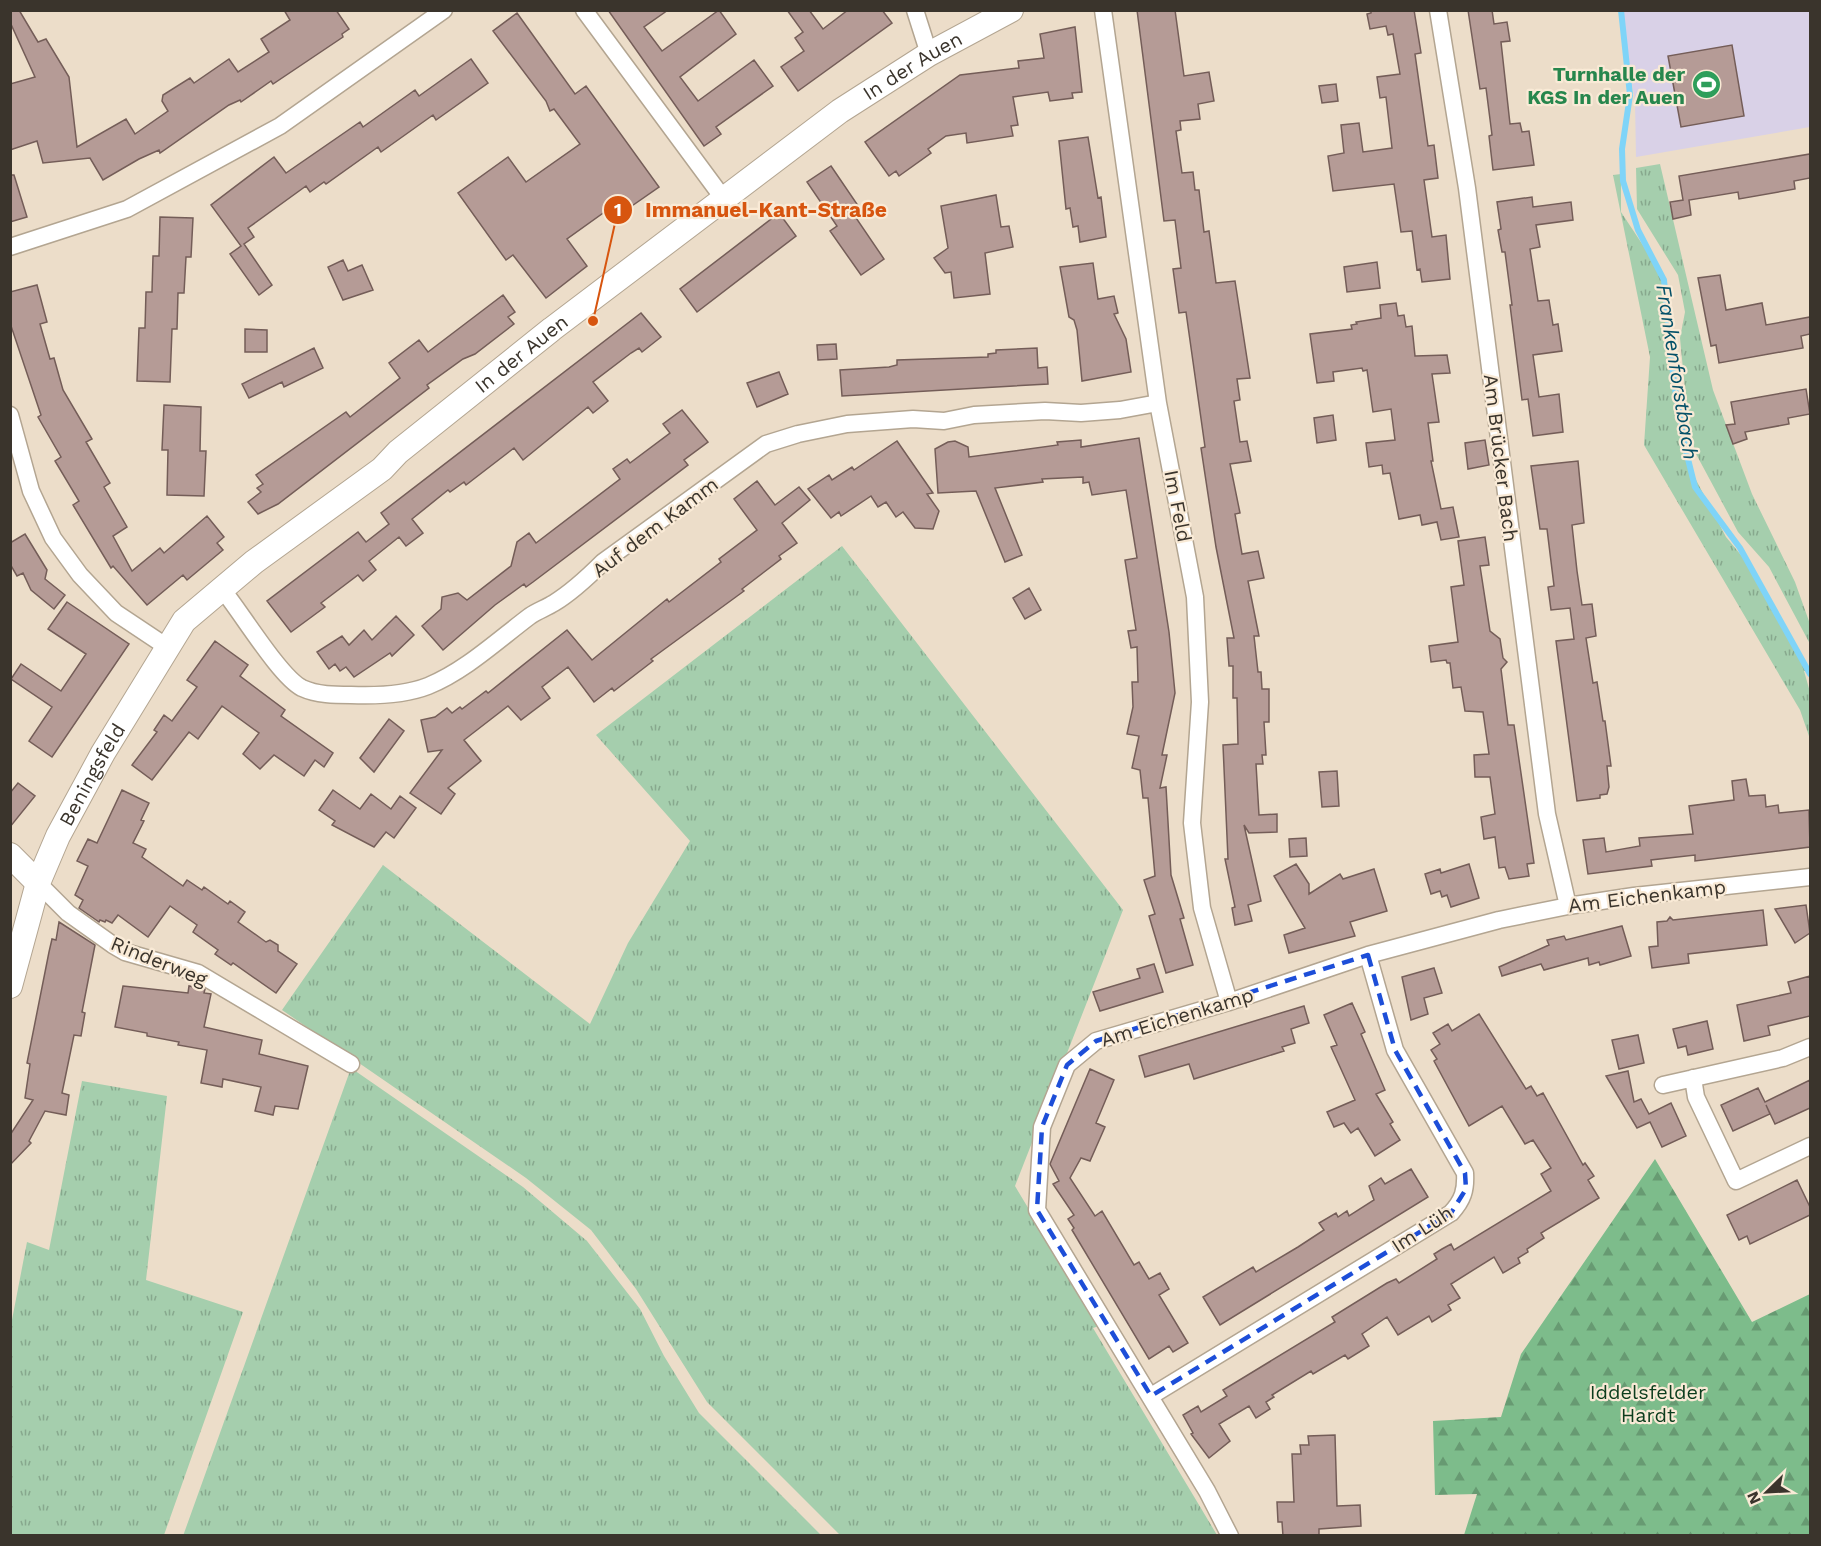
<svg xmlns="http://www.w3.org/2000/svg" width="1821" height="1546" font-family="'Work Sans',sans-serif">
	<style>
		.education { fill: #d9d1e7 }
		.grass { fill: url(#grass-tufts) }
		.forest { fill: url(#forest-firs) }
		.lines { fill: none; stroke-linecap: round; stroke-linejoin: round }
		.stream { stroke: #7fd4f8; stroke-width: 6 }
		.building { fill: #b59b96; stroke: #745d58; stroke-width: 1.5 }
		.street-casing { stroke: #b3a591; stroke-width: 19 }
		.secondary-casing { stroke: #b3a591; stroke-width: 26 }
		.street { stroke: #fff; stroke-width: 16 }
		.secondary { stroke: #fff; stroke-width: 24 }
		.marked { fill: none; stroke: #1d4ed8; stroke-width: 4.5; stroke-dasharray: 12 8; stroke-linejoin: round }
		.labels { text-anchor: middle; stroke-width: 4.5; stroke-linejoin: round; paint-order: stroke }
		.street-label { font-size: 20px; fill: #3a342c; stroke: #f9ead6 }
		.leisure-label { font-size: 20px; font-weight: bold; fill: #27864d; stroke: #f9ead6; text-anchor: end }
		.park-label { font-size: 20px; fill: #0c3d1d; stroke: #f9ead6 }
		.water-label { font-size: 21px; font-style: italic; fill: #045068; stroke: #f9ead6 }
		.leader { fill: none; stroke: #d7550f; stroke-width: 2 }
		.callout-dot { fill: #d7550f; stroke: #f9ead6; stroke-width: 2 }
		.mark-label { font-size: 18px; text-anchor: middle; font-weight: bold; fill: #fff }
		.callout-label { font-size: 21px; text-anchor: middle; font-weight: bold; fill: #d7550f; stroke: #f9ead6; stroke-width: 4.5; stroke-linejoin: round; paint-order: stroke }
	</style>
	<defs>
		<pattern id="grass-tufts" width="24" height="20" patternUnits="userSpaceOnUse" patternTransform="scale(1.5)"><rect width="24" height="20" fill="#a5cead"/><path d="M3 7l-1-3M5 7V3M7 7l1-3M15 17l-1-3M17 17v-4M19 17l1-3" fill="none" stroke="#87a88d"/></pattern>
		<pattern id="forest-firs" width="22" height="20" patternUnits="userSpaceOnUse" patternTransform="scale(1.5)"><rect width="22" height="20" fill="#7dbc8b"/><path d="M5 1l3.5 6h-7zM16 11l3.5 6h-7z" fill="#679a72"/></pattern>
	</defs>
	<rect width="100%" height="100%" fill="#ecddc9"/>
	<!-- education -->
	<path class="education" d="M1622,11h188v116l-174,30 -1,-56 -12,-68z"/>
	<!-- grass -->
	<path class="grass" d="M1660,164l53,226 39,104 43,88 15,42v20l-41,-77 -31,-35 -43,-80 -8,-41 -7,-73 5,-26 -7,-37 -41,-66 -1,-41z
		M1621,174v38l43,65 7,41 -2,24 7,72 8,43 42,80 29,35 24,48 31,51h-6l6,21v47l-10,-29 -156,-265 6,-88 -37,-182z
		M842,546l281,364 -108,276 84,140 -6,2 124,207h-377l-133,-133 -71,-113 -45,-59 -65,-52 -244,-168 101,-145 207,159 38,-81 62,-102 -94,-106z
		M351,1068l172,119 64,54 53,68 24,47 35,57 122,122 -638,1z
		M82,1081l85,15 -21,184 97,32 -79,223h-153v-210l16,-83 22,8z"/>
	<!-- forest -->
	<path class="forest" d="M1655,1159l97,163 58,-28v241h-346l13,-41 -42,1 -2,-74 68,-4 20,-63z"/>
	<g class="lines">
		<!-- stream -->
		<path class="stream" d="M1621,10l9,85 -8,54 1,32 15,49 26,50 10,103 11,64 10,40 45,61 70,126"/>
	</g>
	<!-- building -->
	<path class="building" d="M10,10h9l19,32 8,-3 23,38 8,70 49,-28 9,15 33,-23 -6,-10 1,-6 27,-17 4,5 35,-24 9,13 31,-20 -8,-13 29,-19 -6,-10h52l13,19 -7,5 1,3 -70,47 -2,-3 -30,21 -1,-2 -11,5 -69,48 -1,-3 -20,9 -36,21 -13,-22 -47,5 -6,-22 -27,9v-66l25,-7 -25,-55z
		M608,10h60l-24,17 18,24 57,-41 17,24 -56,43 18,24 56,-41 19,26 -57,41 5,7 -17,12z
		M787,10h22l14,19 25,-19h34l10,13 -94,68 -17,-24 23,-16 -9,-13 8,-6z
		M1137,10h38l9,66 25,-4 5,29 -16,3 2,15 -20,2 1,9 -5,1 6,42 11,-1 2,18h4l5,42 5,-1 7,52 19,-2 15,97 -13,1 3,21 -6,1 6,41 7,-1 4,20 -21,3 10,49 -5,1 7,40 16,-3 6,27 -16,3 11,55h-5l4,36h3l1,17h7v33h-5l2,33h-4l1,9h-7l3,51 18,-1v18l-28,1 -5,-8 17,76 -13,4 4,16 -17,4 -3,-17 3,-1 -10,-48h3l-5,-114 15,-1 -1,-46h-4v-32h-4l-2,-28h7l-18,-91 -15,-99 4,-1 -19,-135 -7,1 -6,-44 8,-1 -6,-48 -11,1z
		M1371,10h43l7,43 -6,1 13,92 6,-1 4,33 -14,2 8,57 14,-2 4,44 -28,3 -2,-13 -3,1 -5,-39 -11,1 -7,-48 -61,7 -5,-35 16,-3 -3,-28 18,-2 4,29 29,-4 -6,-51 -6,1 -3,-21 23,-3 -7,-40 -5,1 -2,-9 -16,3 -3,-15 4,-1z
		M1468,10h24l2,14 13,-2 3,19 -9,1 9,82 10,-1 2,9 7,-1 5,34 -41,5 -4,-34 3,-1 -6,-47 -6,1z
		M517,13l58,81 11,-8 73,101 -33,23 -6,-9 -53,38 20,27 -41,32 -33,-43 -7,5 -48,-67 50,-36 18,25 54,-38 -26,-35 -4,2 -4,-10 -53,-70z
		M1075,27l7,65 -10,1 1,5 -23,3 -2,-9 -35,5 5,28 -7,1 2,10 -46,7 -1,-10 -20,3 -18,13 3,4 -32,23 -3,-5 -7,5 -24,-34 95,-67 59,-7 -1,-7 26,-3 -4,-24z
		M1732,45l12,71 -63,11 -13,-71z
		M471,59l17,24 -52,37 -3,-5 -52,37 -3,-5 -52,37 -2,-2 -14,10 -4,-6 -58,42 6,9 -10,7 28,41 -13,10 -29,-41 11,-8 -30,-41 63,-48 12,16 74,-51 3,5 52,-37 4,6z
		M1336,84l2,17 -16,2 -3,-17z
		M1088,137l10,61 3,-1 5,40 -26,5 -2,-16 -5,1 -3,-19 -4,1 -7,-68z
		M1810,154v24l-16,3 1,8 -56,10 -1,-7 -49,8 2,15 -18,4 -3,-17 13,-2 -4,-24z
		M831,166l30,44 -7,5 30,44 -23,16 -31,-44 7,-5 -30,-44z
		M10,175h4l13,42 -17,5z
		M996,195l5,32 8,-1 4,21 -28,6 5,41 -36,4 -3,-26 -6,1 -11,-15 14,-10 -7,-42z
		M1532,197l1,10 38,-5 2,18 -37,5 4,22 -10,2 8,52 11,-1 4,25 5,-1 4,27 -29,4 6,42 20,-3 4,38 -30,4 -5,-37 -6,1 -12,-95h2l-7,-53h-3l-4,-22 3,-1 -4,-27z
		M779,213l17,23 -99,76 -17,-23z
		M160,217l33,1 -2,39h-5l-2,36h-6l-1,36h-5l-2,53 -33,-1 2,-53h6l1,-36h6l1,-36h6z
		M343,260l5,11 14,-6 11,25 -30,10 -15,-33z
		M1377,262l3,26 -33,4 -3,-25z
		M1093,263l5,36 16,-3 4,17 -4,1 12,25 5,33 -49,9 -5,-51 -3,-10 -5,-3 -9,-50z
		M1720,275l6,35 36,-7 4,22 44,-8v17l-9,2 2,12 -84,15 -3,-18 -5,1 -13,-68z
		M37,285l10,37 -7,2 10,35 4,-1 9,32 29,49 -6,3 24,41 -6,4 23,40 -14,9 19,35 28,-23 4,5 43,-37 17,21 -7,6 6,7 -36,30 -4,-5 -36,30 -34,-39 -2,2 -38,-63 6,-4 -24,-40 6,-4 -23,-40 3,-2 -31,-92v-31z
		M503,295l12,17 -7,5 6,7 -39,30 -12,5 -36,26 2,3 -151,116 -20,10 -10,-12 13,-10 -4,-4 6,-4 -7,-9 90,-63 4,5 50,-39 -11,-15 30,-23 9,12z
		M1396,303l2,13 6,-1 2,12 6,-1 3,30 32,-1 3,18 -18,1 7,48 -11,1 5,38h-2l10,48 12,-2 6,30 -18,3 -4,-18 -15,3 -2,-10 -21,4 -9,-46 -7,1 -1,-9 -13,2 -3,-24 29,-3 -4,-31 -18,3 -6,-42 -4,1 -1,-3 -29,4 1,9 -17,2 -7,-49 42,-5 -1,-4 6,-1 -1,-2 25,-4 -1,-13z
		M641,313l20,24 -19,15 -3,-4 -8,5 -38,29 15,19 -15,12 -5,-6 -65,53 -9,-12 -48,37 -2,-3 -14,10 -2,-2 -36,29 11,14 -17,13 -7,-9 -30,24 7,9 -13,11 -5,-6 -37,28 4,4 -34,25 -24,-31 91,-69 8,10 23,-18 -8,-11z
		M245,329l22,1v22h-22z
		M836,344l1,15 -19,1 -1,-15z
		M314,348l9,20 -39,19 -2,-5 -33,16 -7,-14z
		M1037,348l1,20 9,-1 1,17 -206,12 -2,-26 49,-3 8,-2v-5l91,-3v-3l8,-1v-3z
		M779,372l9,22 -31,13 -10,-24z
		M1806,389l4,25 -22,4 1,6 -44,8 2,7 -14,5 -7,-19 9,-1 -4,-22z
		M164,405l37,2 -1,44h6l-2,45 -37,-1 1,-45h-6z
		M682,410l26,32 -24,18 4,5 -155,117 -7,5 -2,-3 -29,21 -52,45 -21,-24 19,-17 1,-12 16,-4 9,7 44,-34 6,-24 12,-9 7,10 84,-64 -7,-10 14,-10 3,4 40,-30 -7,-9z
		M1333,415l3,25 -19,3 -3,-25z
		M1139,438l30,194 6,61 -13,62h5l-7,33 6,-1 5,88 13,43 -4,1 13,46 -27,8 -17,-57 6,-2 -11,-34 11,-4 -7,-78h-5l-3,-28 -8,-2 7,-32 -12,-2 6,-27 -1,-25h6l-1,-35 -6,1 -3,-17 8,-1 -11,-70 12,-2 -11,-68 -34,5 -3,-13 -6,1v-6l-41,2 1,3 -48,6 27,67 -17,7 -29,-71 -38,2 -3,-44 13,-7 7,-1 13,6 1,10 89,-12 -1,-3 24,-2v7z
		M1485,440l4,25 -21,4 -3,-26z
		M897,441l36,52 -6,1 12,17 -6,18 -18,-1 -12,-16 -7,5 -10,-15 -8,5 -7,-11 -30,20 -2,-4 -8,6 -23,-29 21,-14 3,5 20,-13 2,3z
		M1578,461l6,62 -12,2 5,46 5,34 10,-1 4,32 -10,2 7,45 4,-1 6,39h2l6,45h-4l2,21 -2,7 -7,1v3l-23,3 -21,-160 18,-2 -4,-31 -19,2 -3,-23 6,-1 -7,-57h-7l-9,-63z
		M757,481l18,24 24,-18 11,13 -28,23 15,20 -18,13 2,3 -39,30 2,2 -93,68 2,2 -39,30 -2,-3 -18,14 -26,-35 -26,20 8,11 -29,22 -13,-14 -44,34 17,21 -33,27 7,6 -14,20 -31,-21 32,-43 -14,2 -7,-32 14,-3 12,-9 5,5 8,-6 2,2 24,-18 2,2 79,-63 25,30 75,-61 2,3 52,-40 -2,-3 38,-29 -23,-31z
		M25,534l22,36 -2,9 20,16 -11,14 -23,-19 -8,-17 -6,3 -7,-12v-21z
		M1485,537l4,28 -9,1 10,65 10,8 3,19 4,4 -6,7 7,56h6l20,138 -7,1 2,12 -20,3 -4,-12 -6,1 -4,-31 -11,2 -3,-22 14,-3 -5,-37h-15l-1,-22 15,-1 -6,-42 -18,-1 -4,-24 -8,1 -3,-25h-3l-1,-3 -15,2 -2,-16 29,-4 -7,-55 13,-2 -6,-44z
		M1029,588l12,22 -16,9 -12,-21z
		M67,602l62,42 -77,113 -23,-16 23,-34 -41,-28 10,-15 40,27 25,-37 -38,-25z
		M396,616l18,19 -22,21 -2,-3 -36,24 -8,-10 -6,4 -5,-7 -6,5 -12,-17 25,-16 7,9 15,-15 8,10z
		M215,641l33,24 -8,11 45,34 -4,6 52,37 -9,14 -9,-7 -11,16 -30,-21 -14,14 -17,-15 16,-21 -37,-27 -24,33 -9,-7 -37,48 -20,-15 25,-33 -3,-2 10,-15 8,6 25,-34 -10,-7z
		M389,719l15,12 -30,41 -14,-14z
		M1337,771l2,35 -17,1 -3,-35z
		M1746,779l3,17 16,-1 1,12 12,-2 1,8 30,-3 1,37 -115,14v-6l-44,5 1,6 -64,8 -5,-34 21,-2 2,14 34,-6 -1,-8 54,-4 -4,-28 45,-6 -2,-19z
		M18,783l17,13 -25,31v-34z
		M122,790l27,13 -8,17 3,1 -11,22 13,6 -4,8 41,29 4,-6 15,10 2,-3 24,17 2,-3 15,11 -7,10 28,20 4,-2 8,5v6l19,13 -21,29 -43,-30 -2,2 -16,-11 3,-4 -25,-18 4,-7 -27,-19 -22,31 -30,-22 -6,8 -6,-3 -1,2 -5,-2 -1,2 -20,-14 4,-8 -8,-5 13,-29 -11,-5 11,-22 9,4z
		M333,790l27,19 11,-15 20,15 9,-13 16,12 -22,30 -8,-6 -12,15 -42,-22 3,-4 -16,-11z
		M1306,838l1,18 -17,1 -1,-18z
		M1296,864l13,20v10l31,-20 3,5 31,-10 13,42 -37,11 5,14 -66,17 -5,-18 21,-7 -31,-52z
		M1469,864l10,34 -28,9 -4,-12 -5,2 -2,-6 -9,3 -6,-20 15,-5 1,4z
		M1806,905l4,28 -15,10 -20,-34z
		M1763,910l4,35 -79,9 1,9 -37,5 -3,-21 9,-1 -1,-24 10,-1 3,-4 3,3z
		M59,922l36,23 -13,67 3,1 -4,23 -7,-1 -12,58 7,2 -3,20 -21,-4 -16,30 2,2 -21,22v-30l23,-35 -8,-2 5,-34 -3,-1 22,-111 3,-13 4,1z
		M1622,926l9,30 -31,9 -1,-3 -10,3 -1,-7 -44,12 -3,-6 -39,12 -3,-9 50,-22 -2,-5 17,-4 2,4z
		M1154,964l9,28 -63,19 -7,-19 47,-14 -3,-9z
		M1434,968l8,25 -18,5 4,16 -17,6 -9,-43z
		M1810,976v40l-42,10 2,9 -26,6 -7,-36 54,-12 -3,-11z
		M123,986l65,7 1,-7 16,3 -1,4 7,1 -7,33 58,13 -3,14 49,12 -10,43 -23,-3 -2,9 -18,-4 6,-24 -38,-8 -1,8 -21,-4 6,-33 -29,-5 1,-3 -32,-6v-3l-32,-6z
		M1352,1003l13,29 -4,2 24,56 -9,4 17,28 -3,2 10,16 -25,16 -17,-28 -7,5 -7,-10 -10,4 -7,-15 28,-12 -24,-53 6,-2 -13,-30z
		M1304,1006l5,17 -18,6 4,14 -13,4 2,4 -90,28 -5,-15 -44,13 -6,-21z
		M1479,1014l47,75 5,-3 6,10 6,-3 40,72 2,-2 9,13 -6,4 11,18 -58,35 3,5 -17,11 1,3 -10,6 2,5 -17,10 -9,-16 -43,27 9,14 -12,7 3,5 -19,12 -3,-6 -31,19 -11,-18 -25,17 7,12 -21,13 -3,-4 -32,19 -2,-3 -39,24 2,2 -8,5 4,7 -14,9 -7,-12 -30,18 11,17 -21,17 -18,-24 2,-1 -10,-18 15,-9 3,6 26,-16 -4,-6 112,-68 -3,-5 55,-34 9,-4 3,4 38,-24 -3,-5 8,-5 9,-5 3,6 97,-59 -10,-17 10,-6 -18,-28 -8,4 -23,-38 -33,20 -35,-65 3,-2 -6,-9 9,-6 -7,-11 15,-9 4,7z
		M1707,1021l6,28 -25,6 -2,-9 -8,2 -5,-19z
		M1638,1035l6,28 -25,6 -7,-29z
		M1090,1069l24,11 -18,43 9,4 -15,34 -9,-3 -11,20 25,38 7,-5 32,54 5,-3 10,17 11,-6 9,16 -10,6 29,48 -15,9 -4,-6 -20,13 -77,-129 2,-2 -6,-9 6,-4 -21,-31 6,-3 -9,-17z
		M1628,1071l6,31 7,-3 8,15 22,-11 15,33 -24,11 -12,-25 -13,6 -31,-52z
		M1810,1080v28l-35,16 -9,-19 4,9 -37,17 -12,-26 37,-17 7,14z
		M1411,1169l17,28 -208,128 -17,-28 50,-30 3,5 42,-25 26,-17 -5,-7 17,-10 2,4 9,-6 2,5 25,-16 -5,-14 12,-8 4,6z
		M1797,1180l13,27v8l-60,29 -3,-8 -8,4 -12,-25z
		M1335,1435l2,71 23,-1 1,21 -42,3v7h-36l-1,-14h-4l-1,-20h17l-2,-48h9l-1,-9h9l-1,-9z"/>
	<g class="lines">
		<defs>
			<path id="street" d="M584,10l139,188
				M915,10l14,44
				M1103,10l55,393 37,194 5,105 -8,121 10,85 27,94
				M1438,10l29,178 80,626 21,92
				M10,247l117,-38 153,-83 164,-116
				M10,415l21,76 22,47 27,37 36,38 51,34
				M222,589c19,23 58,88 80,99 15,7 33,7 49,7 25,1 54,0 77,-9 37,-15 70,-46 102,-70 7,-5 16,-8 24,-13 18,-11 34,-26 49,-41l163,-118 32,-10 49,-10 66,-5 31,2 30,-6 71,-4 36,2 39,-3 38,-7
				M38,883l30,30 45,32 12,7 73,21 153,91
				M1693,1078l3,19 40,84 74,-35
				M1663,1085l120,-27 27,-11
				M1151,1396l300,-183c12,-13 15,-23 14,-40l-70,-123 -27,-95
				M1230,1536l-23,-45 -170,-281 5,-83 25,-62 29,-24 133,-39 139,-47 131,-35 69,-14 66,-10 176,-19"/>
			<g id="secondary">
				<path d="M10,855l28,28"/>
				<path id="s1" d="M10,986l28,-103 20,-47 45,-83 81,-132 70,-59 128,-93 16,-17 154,-123 288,-218 89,-57 82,-44"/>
			</g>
		</defs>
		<!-- street casing -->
		<use href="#street" class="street-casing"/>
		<!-- secondary casing -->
		<use href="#secondary" class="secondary-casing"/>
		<!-- street -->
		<use href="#street" class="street"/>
		<!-- secondary -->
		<use href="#secondary" class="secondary"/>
	</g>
	<!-- marked area -->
	<path class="marked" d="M1368,955l27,95 70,123 1,16 -15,24 -300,183 -114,-186 5,-83 25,-62 29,-24z"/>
	<!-- icons -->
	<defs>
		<symbol id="stadium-disc" viewBox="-11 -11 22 22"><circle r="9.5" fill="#2e9e5b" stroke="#f9ead6"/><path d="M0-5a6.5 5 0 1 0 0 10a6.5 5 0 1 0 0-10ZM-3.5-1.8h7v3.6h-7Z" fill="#fff"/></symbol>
	</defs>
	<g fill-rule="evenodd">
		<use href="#stadium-disc" x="1690" y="68" width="33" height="33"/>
	</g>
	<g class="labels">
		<!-- street labels -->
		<g class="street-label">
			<text dy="7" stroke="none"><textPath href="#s1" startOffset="1324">In der Auen</textPath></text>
			<text dy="7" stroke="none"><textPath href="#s1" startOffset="838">In der Auen</textPath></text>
			<text transform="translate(1501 458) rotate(83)" y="7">Am Brücker Bach</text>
			<text transform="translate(1178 506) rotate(79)" y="7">Im Feld</text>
			<text transform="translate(655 527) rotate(-37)" y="7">Auf dem Kamm</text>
			<text dy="7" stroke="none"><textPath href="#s1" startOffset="228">Beningsfeld</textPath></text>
			<text transform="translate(1647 896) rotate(-7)" y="7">Am Eichenkamp</text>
			<text transform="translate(159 961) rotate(22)" y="7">Rinderweg</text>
			<text transform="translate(1177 1017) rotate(-17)" y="7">Am Eichenkamp</text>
			<text transform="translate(1422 1229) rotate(-33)" y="7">Im Lüh</text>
		</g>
		<!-- leisure labels -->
		<g class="leisure-label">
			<text x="1685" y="81">Turnhalle der<tspan x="1685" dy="23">KGS In der Auen</tspan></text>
		</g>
		<!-- park labels -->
		<g class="park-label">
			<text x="1648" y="1399">Iddelsfelder<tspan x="1648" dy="23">Hardt</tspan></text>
		</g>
		<!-- water labels -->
		<g class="water-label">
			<text transform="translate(1677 372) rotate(81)" y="7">Frankenforstbach</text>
		</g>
	</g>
	<!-- callouts -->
	<path class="leader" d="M593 321L618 210"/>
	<g class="callout-dot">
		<circle cx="593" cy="321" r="6"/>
		<circle cx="618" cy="210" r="15"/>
	</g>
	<g class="mark-label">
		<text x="618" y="216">1</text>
	</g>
	<g class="callout-label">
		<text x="766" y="217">Immanuel-Kant-Straße</text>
	</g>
	<!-- border -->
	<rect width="1821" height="1546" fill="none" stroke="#3a342c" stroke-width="24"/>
	<!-- north arrow -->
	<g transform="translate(1767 1492) rotate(246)" stroke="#f9ead6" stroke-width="4.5" paint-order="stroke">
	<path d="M0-4.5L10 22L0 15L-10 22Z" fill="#3a342c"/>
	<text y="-9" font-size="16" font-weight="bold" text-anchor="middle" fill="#3a342c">N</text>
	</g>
</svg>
